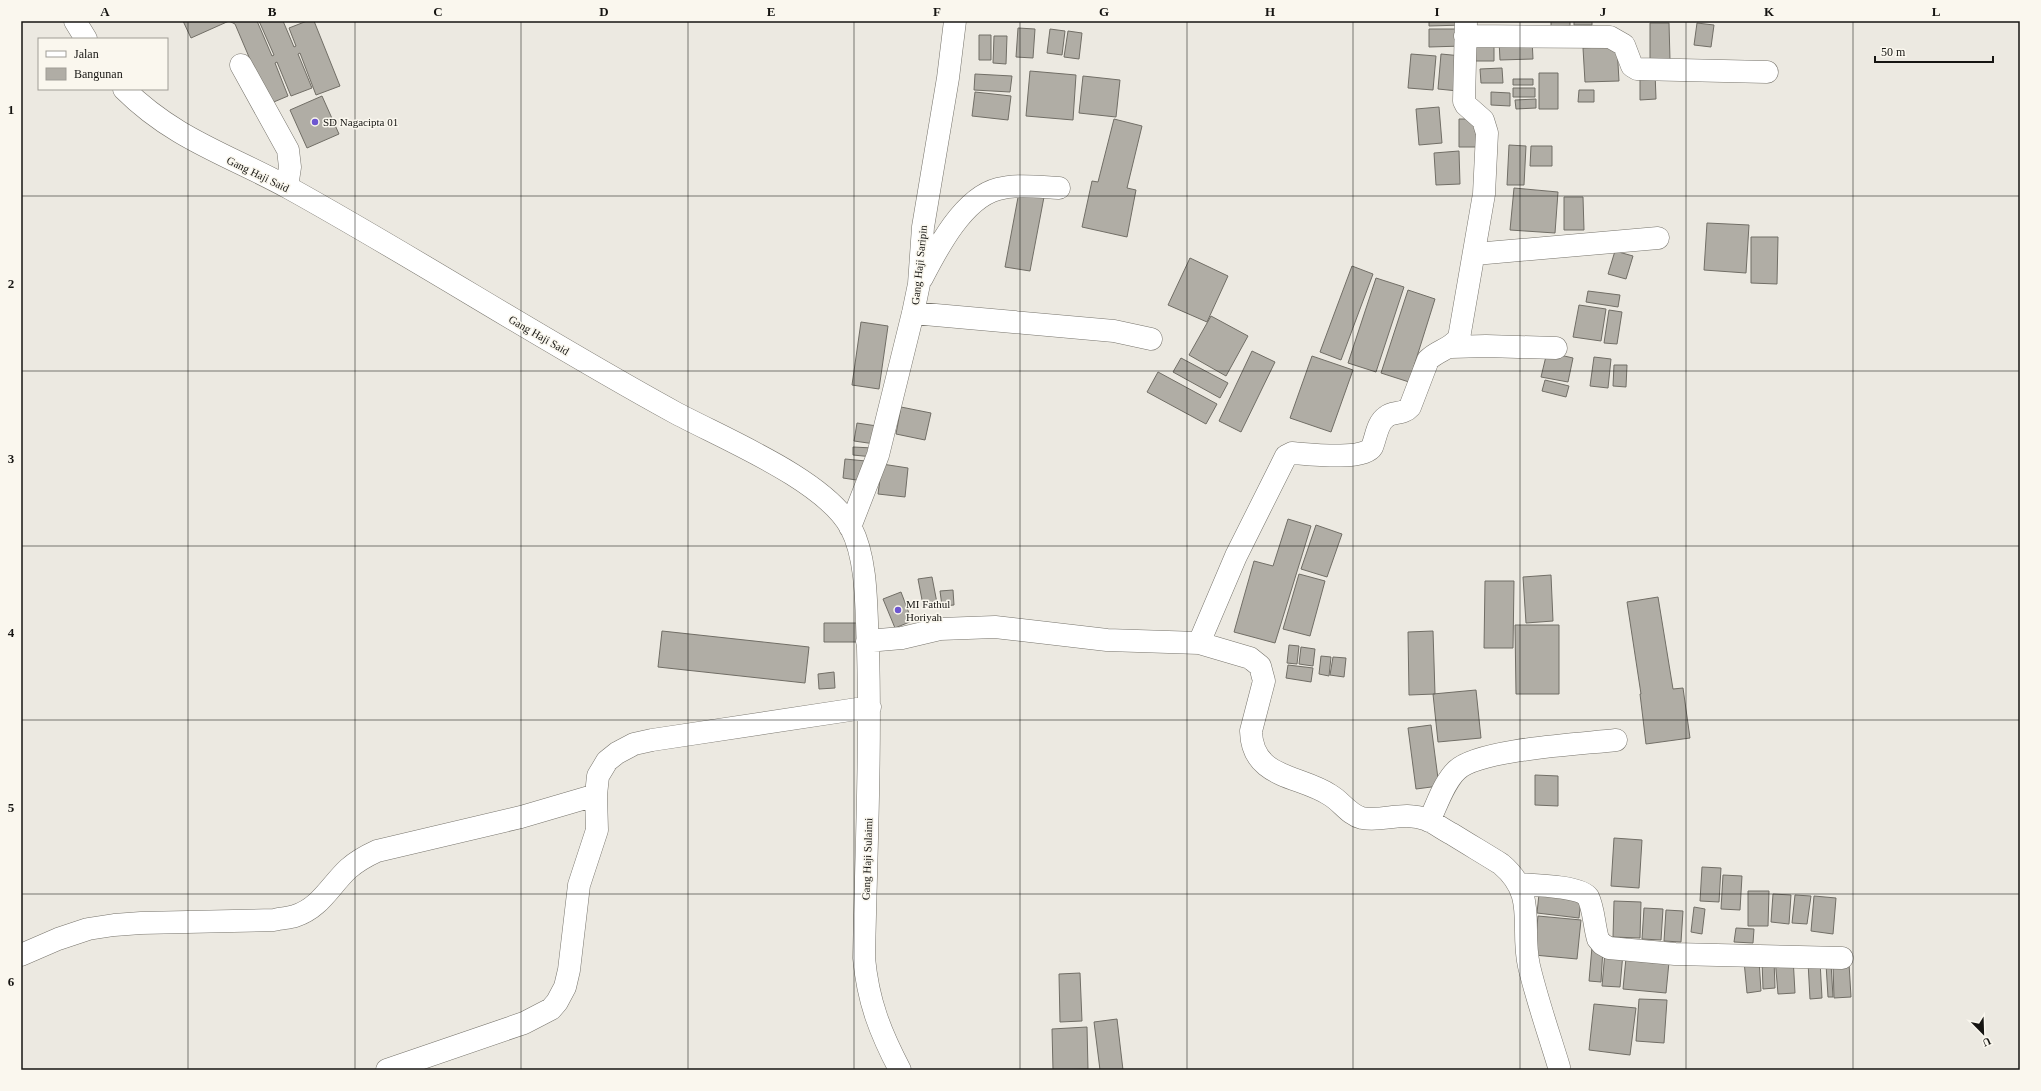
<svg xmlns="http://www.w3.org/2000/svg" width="2041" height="1091" font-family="'Times New Roman',serif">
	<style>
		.building { fill: #b0ada5; stroke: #716e66 }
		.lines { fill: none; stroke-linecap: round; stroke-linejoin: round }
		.minor-casing { stroke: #77746c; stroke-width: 23 }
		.minor { stroke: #fff; stroke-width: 22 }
		.grid { fill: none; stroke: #161512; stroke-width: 1; stroke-opacity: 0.55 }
		.poi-dot { fill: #6d56d0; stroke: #faf7ee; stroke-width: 1.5 }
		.labels { text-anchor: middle; stroke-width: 3; stroke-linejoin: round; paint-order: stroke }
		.poi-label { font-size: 11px; fill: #161512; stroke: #faf7ee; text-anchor: start }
		.street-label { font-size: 11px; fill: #161512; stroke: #faf7ee }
		.neatline { fill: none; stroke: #161512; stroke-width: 1.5 }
		.grid-label { font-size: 13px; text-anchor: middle; font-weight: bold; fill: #161512 }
	</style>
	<rect width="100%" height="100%" fill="#ece9e1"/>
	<!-- building -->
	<path class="building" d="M183,21h74l15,35 2,-1 -15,-34h24l11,26 2,-1 -7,-18 18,-7h7l26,65 -24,9 -16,-42 -2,1 14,34 -21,8 -14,-34 -2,1 13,33 -19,8 -34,-80 -6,-3 -38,17z
		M1429,21h35v4l-35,1z
		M1551,21h19v5l-19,1z
		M1574,21h18v4h-18z
		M1650,23h19l1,37h-20z
		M1697,23l17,2 -3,22 -17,-2z
		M1018,28l17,1 -2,29 -17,-1z
		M1050,29l15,2 -3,24 -15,-2z
		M1429,29h34v17l-34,1z
		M1068,31l14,2 -3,26 -15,-2z
		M979,35h12v25h-12z
		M994,36h13l-1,28 -13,-1z
		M1532,39l1,20 -33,1 -1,-20z
		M1466,40h28v21h-28z
		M1617,46l2,35 -34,1 -2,-34z
		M1411,54l25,2 -3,34 -25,-2z
		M1441,54l21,2 -4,35 -20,-2z
		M1502,68l1,15h-22l-1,-14z
		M1030,71l46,4 -3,45 -47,-4z
		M1655,72l1,27 -16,1v-27z
		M1539,73h19v36h-19z
		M975,74l37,2 -2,16 -36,-2z
		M1083,76l37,4 -4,37 -37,-4z
		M1513,79h20v6h-20z
		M1513,88h22v9h-22z
		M1579,90h15v12h-16z
		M975,92l36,4 -3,24 -36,-4z
		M1491,92l19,1v13l-19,-1z
		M322,96l17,38 -32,14 -17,-38z
		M1536,99v9l-20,1 -1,-9z
		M1439,107l3,36 -23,2 -3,-36z
		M1114,119l28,7 -15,62 9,2 -9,47 -45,-10 10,-46 6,1z
		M1459,119h18v28h-18z
		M1509,145l17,1 -2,39h-17z
		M1531,146h21v20h-22z
		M1459,151l1,33 -24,1 -2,-32z
		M1514,188l44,4 -3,41 -45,-3z
		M1019,192l25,5 -14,74 -25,-4z
		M1564,197h19l1,33h-20z
		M1707,223l42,2 -3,48 -42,-3z
		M1751,237h27l-1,47 -26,-1z
		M1615,251l18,5 -7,23 -18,-5z
		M1190,258l38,18 -21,46 -39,-17z
		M1352,266l21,8 -32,86 -21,-8z
		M1376,278l28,9 -28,85 -28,-9z
		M1408,290l27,9 -26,83 -28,-9z
		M1588,291l32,4 -2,12 -32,-5z
		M1579,305l27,4 -5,32 -28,-4z
		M1609,310l13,2 -5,32 -13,-1z
		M1211,316l37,20 -22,40 -37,-21z
		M861,322l27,4 -9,63 -27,-4z
		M1252,351l23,11 -34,70 -22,-11z
		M1547,352l26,6 -5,24 -27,-5z
		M1312,356l41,14 -22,62 -41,-14z
		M1594,357l17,2 -3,29 -18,-2z
		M1181,358l47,25 -8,15 -47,-26z
		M1614,365h13l-1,22 -13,-1z
		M1158,372l59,32 -11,20 -59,-32z
		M1545,380l24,6 -3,11 -24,-6z
		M901,407l30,6 -6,27 -29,-6z
		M857,423l20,3 -2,18 -21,-3z
		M853,447l20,1v9l-20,-2z
		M845,459l21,2 -3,20 -20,-3z
		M882,464l26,4 -3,29 -27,-3z
		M1288,519l23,7 -36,117 -41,-11 20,-71 19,5z
		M1316,525l26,9 -15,43 -26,-8z
		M1299,574l26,7 -15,55 -27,-7z
		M1551,575l2,46 -27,2 -3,-46z
		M932,577l5,26 -14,2 -5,-26z
		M1485,581h29l-1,67h-29z
		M953,590l1,15 -12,1 -2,-15z
		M901,592l11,29 -17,7 -12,-29z
		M1658,597l15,92 10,-1 7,50 -44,6 -6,-50h1l-14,-92z
		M824,623h35v19h-35z
		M1515,625h44v69h-43z
		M662,631l147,16 -4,36 -147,-16z
		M1433,631l2,63 -26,1 -1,-63z
		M1289,645l10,1 -2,18 -10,-1z
		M1301,647l14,2 -2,17 -14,-2z
		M1321,656l10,1 -2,19 -10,-2z
		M1333,657l13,1 -2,19 -14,-2z
		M1288,665l25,3 -2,14 -25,-4z
		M834,672l1,16 -16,1 -1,-15z
		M1476,690l5,48 -43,4 -5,-48z
		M1431,725l8,61 -23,3 -8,-61z
		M1535,775l23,1v30l-23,-1z
		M1614,838l28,2 -3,48 -28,-2z
		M1702,867l19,1 -2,34 -19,-1z
		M1723,875l19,1 -2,34 -19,-1z
		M1748,891h21l-1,35h-20z
		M1539,894l42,5 -2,19 -42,-5z
		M1773,894l18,1 -2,29 -18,-2z
		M1795,895l16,1 -4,28 -15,-1z
		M1814,896l22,2 -3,36 -22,-3z
		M1614,901l27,1 -1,36 -27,-1z
		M1694,907l11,2 -3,25 -11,-2z
		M1644,908l19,1 -2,31 -19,-1z
		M1666,910l17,1 -2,31 -17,-1z
		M1538,916l43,4 -4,39 -43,-4z
		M1736,928l18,1 -1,14 -19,-1z
		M1592,947l11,1 -2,34 -12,-1z
		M1605,952l18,1 -3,34 -18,-1z
		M1793,957l2,36 -17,1 -3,-36z
		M1626,958l43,4 -3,31 -43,-4z
		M1759,960l2,31 -14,2 -3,-32z
		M1762,960h12l1,28 -12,1z
		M1820,961l2,37 -12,1 -2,-37z
		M1831,963l2,34h-5l-2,-33z
		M1849,963l2,34 -17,1 -1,-34z
		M1080,973l2,48 -22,1 -1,-48z
		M1639,999l28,1 -3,43 -28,-2z
		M1594,1004l42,4 -6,47 -41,-5z
		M1117,1019l6,51h-23l-6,-48z
		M1087,1027l1,42 -35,1 -1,-41z"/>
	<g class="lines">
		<defs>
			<path id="minor" d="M75,21l11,18
				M1465,36l145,1 14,8 8,21 5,3 130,3
				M241,65l47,85 2,17 -3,20
				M124,89c50,50 105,66 165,99 130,72 255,153 385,224 48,26 152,68 177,116 17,32 15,84 17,120 3,104 -2,207 -4,310 4,43 16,74 36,112
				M1475,254l183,-16
				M922,278c15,-29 41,-80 76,-89 19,-5 41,-2 61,-1
				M913,313l201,18 37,8
				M1451,347l35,-1 70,2
				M850,527l28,-72 35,-142 6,-29 4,-57 25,-149 7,-57
				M867,641l35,-3 38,-9 55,-2 112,13 92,3 51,15 10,8 4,15 -13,50c1,48 49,44 79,64 11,6 19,20 32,23 24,4 40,-8 66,2 8,4 16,10 24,14 16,10 33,20 49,30 37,31 19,62 28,102 8,34 20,68 30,101
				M1199,643l37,-87 50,-100 6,-3c15,1 72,8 80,-6 4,-9 5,-24 14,-30 7,-6 17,-2 24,-10l18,-47c10,-10 21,-10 31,-22l25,-144 3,-61 -4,-13 -17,-15 -2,-4 2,-80
				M1429,821c8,-16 15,-39 28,-51 22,-21 125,-26 159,-30
				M1519,884c14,1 62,2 69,13 6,12 6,29 10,42l4,5 7,4 66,6 167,4
				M21,955l37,-16 30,-10 26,-4 27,-2 133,-3c7,-2 15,-2 21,-4 25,-8 35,-30 53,-47 9,-8 18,-13 29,-18l144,-34 75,-22
				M387,1070l137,-47 27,-14 6,-7 8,-15 4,-17 10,-85 18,-55 -1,-35 2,-19 9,-15 10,-8 17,-9 18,-4 218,-33"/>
		</defs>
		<!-- minor casing -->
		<use href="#minor" class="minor-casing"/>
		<!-- minor -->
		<use href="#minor" class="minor"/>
	</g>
	<!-- grid -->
	<path class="grid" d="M188,21v1049M355,21v1049M521,21v1049M688,21v1049M854,21v1049M1020,21v1049M1187,21v1049M1353,21v1049M1520,21v1049M1686,21v1049M1853,21v1049M21,196h1999M21,371h1999M21,546h1999M21,720h1999M21,894h1999"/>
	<!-- markers -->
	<g class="poi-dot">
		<circle cx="315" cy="122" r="4"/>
		<circle cx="898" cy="610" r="4"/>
	</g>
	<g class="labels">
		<!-- poi labels -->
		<g class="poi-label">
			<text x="323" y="126">SD Nagacipta 01</text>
			<text x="906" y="608">MI Fathul<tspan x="906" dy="13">Horiyah</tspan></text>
		</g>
		<!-- street labels -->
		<g class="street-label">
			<text transform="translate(258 174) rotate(26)" y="4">Gang Haji Said</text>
			<text transform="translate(919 265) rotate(-84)" y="4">Gang Haji Saripin</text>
			<text transform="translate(539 335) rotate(30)" y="4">Gang Haji Said</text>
			<text transform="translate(867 859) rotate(-88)" y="4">Gang Haji Sulaimi</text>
		</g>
	</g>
	<!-- border -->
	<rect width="2041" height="1091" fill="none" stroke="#faf7ee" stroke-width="44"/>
	<!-- legend -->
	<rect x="38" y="38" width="130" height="52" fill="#faf7ee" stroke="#9f9d96"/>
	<rect x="46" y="51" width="20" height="6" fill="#ffffff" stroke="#9f9d96"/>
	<text x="74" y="58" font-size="12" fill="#161512">Jalan</text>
	<rect x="46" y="68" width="20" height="12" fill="#b0ada5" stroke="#9f9d96"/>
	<text x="74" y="78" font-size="12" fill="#161512">Bangunan</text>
	<!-- north arrow -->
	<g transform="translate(1983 1033) rotate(157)" stroke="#faf7ee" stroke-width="3" paint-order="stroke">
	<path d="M0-3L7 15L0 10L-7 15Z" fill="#161512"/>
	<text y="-6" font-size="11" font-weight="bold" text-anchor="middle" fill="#161512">U</text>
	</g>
	<!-- scale -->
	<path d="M1875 56v6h118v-6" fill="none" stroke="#161512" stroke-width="2"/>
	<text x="1881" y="56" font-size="12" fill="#161512" stroke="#faf7ee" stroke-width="3" paint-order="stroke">50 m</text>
	<rect x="22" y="22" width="1997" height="1047" class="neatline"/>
	<g class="grid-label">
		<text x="105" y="16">A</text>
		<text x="272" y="16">B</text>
		<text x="438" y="16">C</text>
		<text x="604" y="16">D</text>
		<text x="771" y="16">E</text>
		<text x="937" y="16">F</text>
		<text x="1104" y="16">G</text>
		<text x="1270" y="16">H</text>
		<text x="1437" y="16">I</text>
		<text x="1603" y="16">J</text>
		<text x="1769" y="16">K</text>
		<text x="1936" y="16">L</text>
		<text x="11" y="114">1</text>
		<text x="11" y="288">2</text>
		<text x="11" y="463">3</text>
		<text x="11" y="637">4</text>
		<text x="11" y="812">5</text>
		<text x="11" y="986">6</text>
	</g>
</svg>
